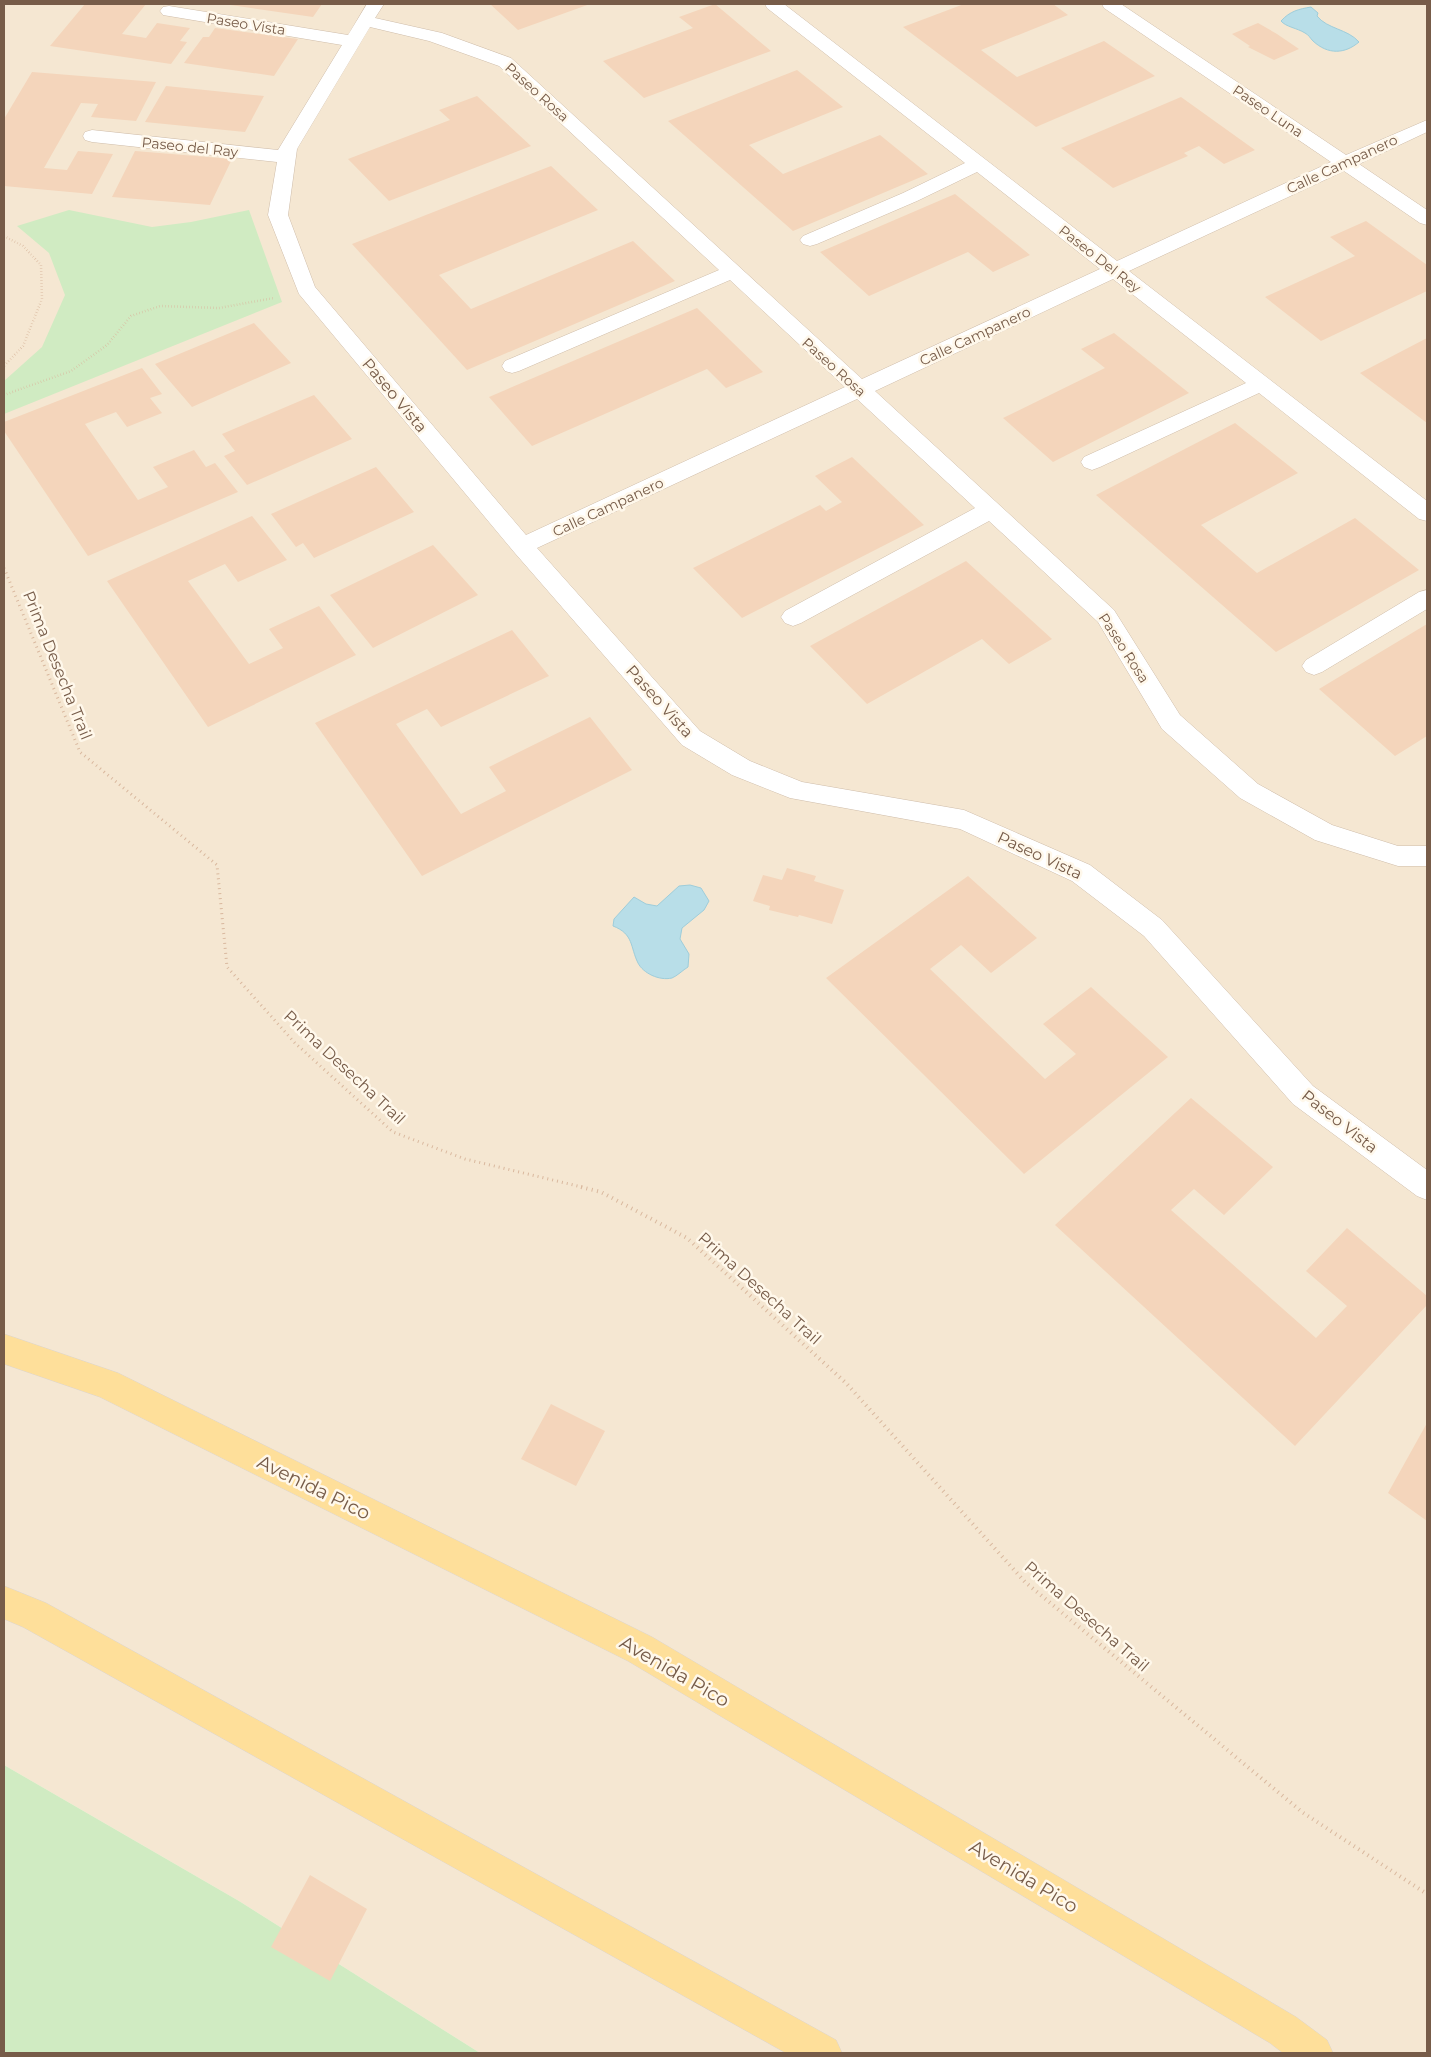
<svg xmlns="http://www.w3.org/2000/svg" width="1431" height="2057" font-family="Montserrat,sans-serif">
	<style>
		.residential { fill: #f5e7d2 }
		.green { fill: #d0ebc2 }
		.water { fill: #b8dee8; stroke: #9ecdda }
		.building { fill: #f4d5bb }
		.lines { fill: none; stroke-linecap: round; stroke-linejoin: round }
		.minor-casing { stroke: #cfbdaa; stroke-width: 1 }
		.major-casing { stroke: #dcd5d0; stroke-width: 1 }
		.path-far2 { stroke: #d9b89e; stroke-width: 2.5; stroke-dasharray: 0.5 2.5; stroke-linecap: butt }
		.path-far1 { stroke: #d9b89e; stroke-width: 3; stroke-dasharray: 1 4; stroke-linecap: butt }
		.path { stroke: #d9b89e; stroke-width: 4; stroke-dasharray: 1 4.5; stroke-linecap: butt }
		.minor { fill: #fff; fill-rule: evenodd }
		.major { fill: #fedf9a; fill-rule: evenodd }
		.labels { text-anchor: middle; stroke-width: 5; stroke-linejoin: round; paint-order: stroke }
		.far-street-label { font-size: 14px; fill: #775c49; stroke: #fff8eb }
		.street-label { font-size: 16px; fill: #775c49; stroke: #fff8eb }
		.near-street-label { font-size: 19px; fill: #775c49; stroke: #fff8eb }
	</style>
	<rect width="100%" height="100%" fill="#fdf5e4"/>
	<!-- residential -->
	<path class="residential" d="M4,4h1423v2049h-947l-241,-152 -235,-136z"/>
	<!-- green -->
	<path class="green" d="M69,210l83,17 39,-5 58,-12 33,92 -278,112v-33l38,-34 23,-52 -16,-42 -32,-27z
		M4,1765l235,136 241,152h-476z"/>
	<!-- water -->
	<path class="water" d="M1311,7l7,6 -1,3c10,13 31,13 42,26 -14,12 -31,13 -46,-1 -3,-3 -4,-6 -8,-8 -8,-5 -19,-6 -24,-12 9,-10 18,-12 30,-14z
		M690,885l11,3 8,13 -5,9 -22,18 -2,11 9,15 -1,13c-5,3 -11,9 -16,11 -13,3 -29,-5 -34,-15 -8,-16 -4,-29 -25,-37l1,-7 20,-22 12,7 11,2 22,-20z"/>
	<!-- building -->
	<path class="building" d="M85,4h61l-24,30 24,4 11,-15 33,5 -10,13 7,1 -16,22 -121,-18z
		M224,4h98l-9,13z
		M490,4h100l-72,26z
		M715,4l56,47 -127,47 -41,-37 90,-33 -14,-11z
		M964,4h89l15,11 -87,35 36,27 87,-36 51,35 -119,51 -133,-100z
		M1258,23l19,11 22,15 -25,11 -26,-13 2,-1 -18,-12z
		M215,28l83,11 -24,37 -90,-13 19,-26h6z
		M797,70l46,37 -94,38 34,29 97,-39 48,39 -135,57 -125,-110z
		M32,72l124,10 -20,39 -45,-4 7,-13 -17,-1 -37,65 23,2 11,-19 35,3 -21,40 -88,-8v-67z
		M166,86l98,10 -19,36 -100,-10z
		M477,96l54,50 -142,55 -41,-42 102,-39 -11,-10z
		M1181,97l74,53 -31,14 -25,-18 -15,7 4,3 -75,32 -52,-40z
		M135,151l97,8 -22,46 -98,-8z
		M551,166l47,44 -159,65 32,34 162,-68 42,40 -208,89 -115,-126z
		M955,194l75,61 -37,17 -25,-20 -99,44 -49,-44z
		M1366,221l61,44v26l-106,50 -56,-44 90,-41 -25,-19z
		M697,308l66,64 -37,16 -19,-19 -175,77 -43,-49z
		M254,323l37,40 -99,44 -37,-43z
		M1114,333l75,60 -136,69 -50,-44 102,-50 -24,-19z
		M1427,338v85l-67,-50z
		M142,368l20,26 -12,4 12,15 -35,14 -11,-15 -31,12 53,76 30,-13 -15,-20 41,-17 12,17 9,-4 23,29 -150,64 -84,-125v-9z
		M314,395l38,44 -105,46 -23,-29 11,-5 -13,-17z
		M1235,423l63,50 -97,52 56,48 98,-55 64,52 -143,82 -180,-157z
		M852,457l72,68 -182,93 -49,-50 127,-63 6,6 16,-9 -27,-26z
		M376,467l38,45 -100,46 -11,-15 -7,4 -25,-33z
		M252,516l35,44 -49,22 -13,-18 -37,17 61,83 34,-16 -14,-19 50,-23 37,49 -148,72 -101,-146z
		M433,545l45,50 -105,53 -43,-53z
		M966,561l86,78 -43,25 -27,-25 -115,65 -57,-58z
		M1427,624v112l-32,20 -76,-67z
		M512,630l37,46 -108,51 -14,-18 -31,15 65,90 45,-23 -17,-24 101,-50 42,53 -210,106 -107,-153z
		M787,868l29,8 -2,5 30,9 -12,34 -33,-9 -1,2 -29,-7 1,-4 -17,-5 10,-26 19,5z
		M968,876l69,62 -46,35 -30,-28 -31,24 115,110 31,-25 -33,-30 48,-37 77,70 -144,117 -198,-196z
		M1191,1098l82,69 -49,48 -30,-26 -23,21 145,128 31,-32 -41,-35 41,-43 80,68v9l-132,141 -240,-221z
		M551,1404l54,27 -29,55 -55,-27z
		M1427,1423v98l-39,-28z
		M310,1875l57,34 -37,72 -59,-34z"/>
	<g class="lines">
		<defs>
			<path id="minor" d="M367,4h17l-9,14 67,15 69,25 351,321 238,-110 -123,-97 -60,29 -100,43 -7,2 -7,-2 -3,-4 3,-4 100,-43 62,-30 -198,-155 -2,-4h19l333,257 214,-99 -227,-154 -2,-4h19l225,151 81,-35v12l-68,32 68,46v15l-7,-2 -76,-52 -215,100 298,230v20l-8,-2 -160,-126 -159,74 -8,3 -8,-3 -3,-5 3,-5 162,-74 -133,-104 -238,112 239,219 66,105 78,69 74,41 66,21h29v20h-29l-83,-26 -75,-42 -78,-69 -64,-107 -109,-101 -188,102 -8,3 -8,-3 -4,-6 4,-6 190,-103 -118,-109 -320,149 163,183 50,30 52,21 162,28 126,55 72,55 151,166 114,84v30l-10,-4 -124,-92 -149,-168 -72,-55 -112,-52 -170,-31 -58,-23 -50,-30 -168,-193 -215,-258 -31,-79 9,-53 -185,-20 -7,-2 -2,-4 2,-4 7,-2 186,20 64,-105 -173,-29 -6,-1 -3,-4 3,-4 6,-1 179,29zM370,27l59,14 70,25 220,204 -214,91 -3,5 3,5 7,2 7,-2 211,-91 115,107 -319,148 -211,-248 -27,-72 9,-66z
				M1427,590v19l-105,63 -8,3 -8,-3 -4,-6 4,-6 113,-68z"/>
			<path id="major" d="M4,1334l114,39 534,264 644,380 31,23 6,13h-50l-13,-10 -642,-382 -528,-264 -96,-33z
				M4,1586l42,17 790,437 6,13h-56l-763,-426 -19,-8z"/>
		</defs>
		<!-- minor casing -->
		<use href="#minor" class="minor-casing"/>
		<!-- major casing -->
		<use href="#major" class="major-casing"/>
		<!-- path-far2 -->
		<path class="path-far2" d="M4,236l19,10 18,19 1,34 -19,47 -19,20
			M4,395l67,-24 36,-26 24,-29 29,-10 59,2 55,-10"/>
		<!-- path-far1 -->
		<path class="path-far1" d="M4,568l76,184 137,113 10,102 68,76 98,89 72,27 121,29"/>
		<!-- path -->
		<path class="path" d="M581,1187l20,5 86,46 159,145 179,199 277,230 125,82"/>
		<!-- minor -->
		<use href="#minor" class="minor"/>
		<!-- major -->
		<use href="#major" class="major"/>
	</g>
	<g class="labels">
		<!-- far-street labels -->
		<g class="far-street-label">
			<text transform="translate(246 24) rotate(9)" y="5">Paseo Vista</text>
			<text transform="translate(537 92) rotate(42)" y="5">Paseo Rosa</text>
			<text transform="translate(1268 111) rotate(34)" y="5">Paseo Luna</text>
			<text transform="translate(190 147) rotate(6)" y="5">Paseo del Ray</text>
			<text transform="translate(1342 164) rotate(-25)" y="5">Calle Campanero</text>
			<text transform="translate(1100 259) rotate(38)" y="5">Paseo Del Rey</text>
			<text transform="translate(975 336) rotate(-25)" y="5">Calle Campanero</text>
			<text transform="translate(834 367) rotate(42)" y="5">Paseo Rosa</text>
			<text transform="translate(608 507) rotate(-25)" y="5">Calle Campanero</text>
			<text transform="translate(1124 648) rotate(57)" y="5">Paseo Rosa</text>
		</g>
		<!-- street labels -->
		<g class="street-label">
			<text transform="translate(395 395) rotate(50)" y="6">Paseo Vista</text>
			<text transform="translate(58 665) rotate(68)" y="6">Prima Desecha Trail</text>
			<text transform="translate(660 701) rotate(48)" y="6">Paseo Vista</text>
			<text transform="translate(1040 855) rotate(25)" y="6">Paseo Vista</text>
			<text transform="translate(345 1067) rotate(43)" y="6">Prima Desecha Trail</text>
			<text transform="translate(1340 1121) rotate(38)" y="6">Paseo Vista</text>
			<text transform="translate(760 1288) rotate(42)" y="6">Prima Desecha Trail</text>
			<text transform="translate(1087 1616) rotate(41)" y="6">Prima Desecha Trail</text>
		</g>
		<!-- near-street labels -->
		<g class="near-street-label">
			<text transform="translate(314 1487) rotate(26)" y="7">Avenida Pico</text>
			<text transform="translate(675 1671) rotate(30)" y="7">Avenida Pico</text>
			<text transform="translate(1024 1876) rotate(31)" y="7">Avenida Pico</text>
		</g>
	</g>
	<!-- border -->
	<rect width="1431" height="2057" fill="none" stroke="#775c49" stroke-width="10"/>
</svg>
